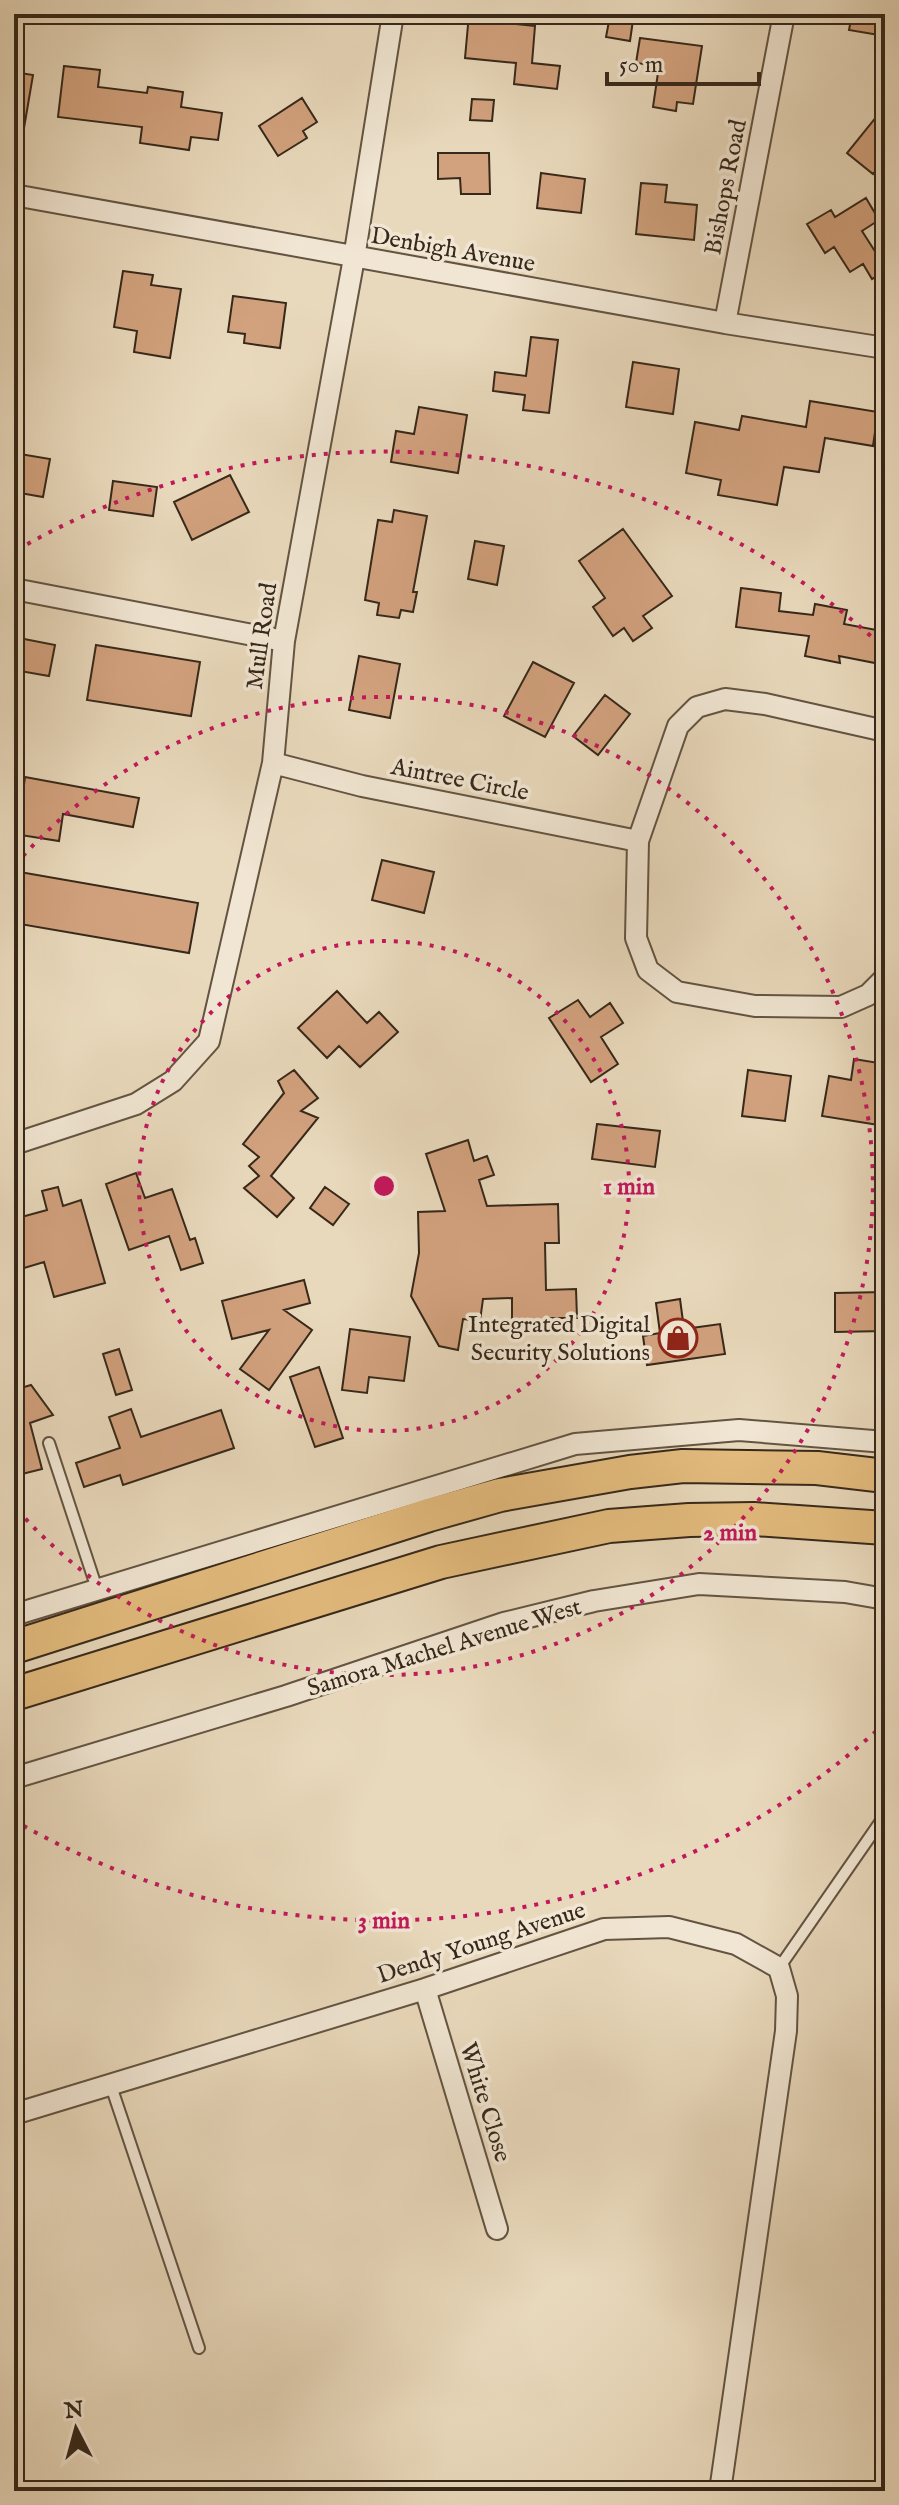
<svg xmlns="http://www.w3.org/2000/svg" width="899" height="2505" font-family="'IM FELL English',serif">
	<style>
		.building { fill: #d2a27e; stroke: #36281a; stroke-width: 2 }
		.lines { fill: none; stroke-linecap: round; stroke-linejoin: round }
		.service-casing { stroke: #635442; stroke-width: 14 }
		.minor-casing { stroke: #635442; stroke-width: 24 }
		.trunk-casing { stroke: #36281a; stroke-width: 36 }
		.service { stroke: #f1e6d3; stroke-width: 10 }
		.minor { stroke: #f1e6d3; stroke-width: 20 }
		.trunk { stroke: #e4bc7e; stroke-width: 32 }
		.ring { fill: none; stroke: #c2185b; stroke-width: 4; stroke-dasharray: 4 8 }
		.labels { text-anchor: middle; stroke-width: 7; stroke-linejoin: round; paint-order: stroke }
		.street-label { font-size: 24px; fill: #36281a; stroke: #f1e6d3 }
		.poi-label { font-size: 24px; fill: #36281a; stroke: #f1e6d3; text-anchor: end }
		.centre { fill: #c2185b; stroke: #f1e6d3; stroke-width: 4 }
		.ring-label { font-size: 24px; text-anchor: middle; font-weight: bold; fill: #c2185b; stroke: #f1e6d3; stroke-width: 7; stroke-linejoin: round; paint-order: stroke }
	</style>
	<rect width="100%" height="100%" fill="#e9d9bc"/>
	<filter id="stains"><feTurbulence type="fractalNoise" baseFrequency=".0025" numOctaves="4"/><feColorMatrix values="0 0 0 0 .2 0 0 0 0 .09 0 0 0 0 .02 0 0 0 .5 -.17"/></filter>
	<radialGradient id="worn" r=".72"><stop offset=".6" stop-color="#630" stop-opacity="0"/><stop offset="1" stop-color="#630" stop-opacity=".3"/></radialGradient>
	<!-- building -->
	<path class="building" d="M469,14h49l-1,10 18,2 -3,37 28,3 -3,23 -43,-5 2,-21 -51,-5z
		M852,14h33v22l-36,-6z
		M610,16l23,4 -3,21 -24,-4z
		M640,38l62,8 -9,58 -16,-2 -1,9 -23,-4 6,-41 -23,-3z
		M64,66l36,4 -2,17 49,6 1,-6 35,5 -2,15 41,6 -4,27 -27,-3 -2,13 -49,-7 2,-16 -84,-10z
		M14,72l19,3 -10,59 -9,-1z
		M302,98l15,24 -14,9 4,7 -29,18 -19,-30z
		M472,99l22,1 -2,21 -22,-1z
		M885,106v54l-12,14 -26,-21z
		M438,153h51l1,41h-29l-1,-16 -22,1z
		M541,173l44,6 -4,34 -44,-5z
		M641,183l26,2 -2,17 32,3 -3,35 -58,-6z
		M866,198l13,22 -17,11 23,36v4l-13,8 -9,-15 -13,8 -16,-25 -9,6 -18,-29 24,-14 4,7z
		M123,271l30,4 -2,10 30,4 -11,69 -36,-6 3,-21 -23,-4z
		M233,296l53,7 -6,45 -36,-5 1,-9 -17,-2z
		M531,337l27,3 -9,73 -26,-3 2,-15 -32,-4 2,-19 31,4z
		M633,362l46,7 -6,45 -47,-7z
		M810,401l68,11 -5,34 -48,-8 -6,34 -35,-5 -7,38 -59,-10 3,-15 -35,-7 9,-51 44,8 3,-14 64,11z
		M419,407l48,8 -9,58 -67,-11 5,-31 18,3z
		M14,453l36,6 -7,38 -29,-5z
		M230,475l19,37 -57,28 -18,-38z
		M113,481l44,6 -4,29 -44,-6z
		M394,510l33,6 -14,76h4l-4,20 -12,-2 -2,8 -22,-3 2,-12 -14,-3 13,-80 14,2z
		M623,529l49,67 -29,20 9,12 -19,13 -9,-13 -11,8 -20,-29 12,-9 -26,-37z
		M475,541l29,5 -7,39 -29,-6z
		M741,588l40,5 -2,18 34,4 2,-11 32,6 -3,14 38,7 -7,32 -36,-7 1,7 -35,-7 4,-20 -73,-9z
		M14,637l41,8 -6,31 -35,-6z
		M96,645l104,17 -9,54 -104,-16z
		M359,656l41,8 -10,54 -41,-8z
		M533,662l41,21 -29,54 -41,-21z
		M605,695l25,19 -32,41 -25,-19z
		M25,777l114,21 -6,29 -70,-13 -4,27 -45,-7v-29l7,1z
		M382,860l52,12 -10,41 -52,-13z
		M14,871l184,32 -9,50 -175,-30z
		M337,991l30,32 12,-11 19,20 -38,35 -21,-21 -12,12 -29,-30z
		M578,1000l12,17 20,-14 13,20 -22,14 17,27 -27,18 -42,-64z
		M854,1059l31,5v62l-63,-10 7,-40 22,4z
		M294,1070l24,28 -17,13 17,7 -47,58 23,22 -17,19 -33,-29 15,-12 -10,-10 10,-9 -16,-13 41,-51 -6,-12z
		M748,1070l43,6 -6,45 -43,-5z
		M597,1124l63,7 -5,36 -63,-8z
		M468,1140l6,21 13,-5 7,19 -15,5 8,26 71,-2 1,39h-14l1,47 30,-1 1,29h-26v12l-39,1v-33l-29,1 -3,22 -17,-2 -5,31 -19,-4 -28,-50 8,-43 -1,-41 27,-1 -19,-57z
		M136,1173l9,25 27,-9 18,51 5,-2 8,25 -22,7 -12,-34 -40,14 -23,-66z
		M58,1187l5,19 18,-6 24,83 -51,14 -10,-35 -30,9v-52l33,-9 -5,-19z
		M325,1187l24,17 -16,21 -23,-17z
		M304,1280l6,23 -26,7 28,20 -43,60 -29,-21 29,-39 -37,9 -10,-38z
		M885,1292v39l-50,1v-39z
		M680,1299l4,30 36,-5 5,30 -78,11 -4,-29 17,-3 -4,-30z
		M350,1329l60,8 -6,44 -35,-4 -2,16 -25,-3z
		M119,1349l13,41 -16,5 -13,-41z
		M319,1367l24,71 -28,9 -25,-70z
		M20,1383l1,5 10,-3 22,30 -23,8 12,46 -28,7v-92z
		M131,1409l10,28 80,-27 13,38 -111,37 -3,-10 -36,12 -8,-24 44,-15 -11,-31z"/>
	<g class="lines">
		<defs>
			<path id="service" d="M49,1443l48,146
				M779,1968l106,-153
				M110,2083l89,265"/>
			<path id="minor" d="M14,195l711,128 160,25
				M725,323l59,-309
				M14,589l270,52
				M885,731l-120,-27 -40,-5 -28,8 -19,19 -40,115 -2,97 12,32 29,22 78,14 86,1 27,-12 17,-17
				M273,763l89,23 276,55
				M14,1144l122,-40 37,-23 36,-40 64,-278 11,-122 70,-383 39,-244
				M14,1615l561,-171 164,-14 146,12
				M14,1778l272,-82 218,-73 90,-22 105,-17 146,8 40,7
				M425,1989l72,240
				M14,2114l411,-125 179,-60 65,-2 67,17 43,24 8,28 -1,35 -66,460"/>
			<path id="trunk" d="M14,1647l415,-132 71,-20 130,-23 53,-6 134,2 68,8
				M14,1694l427,-132 168,-36 80,-6 65,-1 131,9"/>
		</defs>
		<!-- service casing -->
		<use href="#service" class="service-casing"/>
		<!-- minor casing -->
		<use href="#minor" class="minor-casing"/>
		<!-- trunk casing -->
		<use href="#trunk" class="trunk-casing"/>
		<!-- service -->
		<use href="#service" class="service"/>
		<!-- minor -->
		<use href="#minor" class="minor"/>
		<!-- trunk -->
		<use href="#trunk" class="trunk"/>
	</g>
	<!-- distance rings -->
	<g class="ring">
		<circle cx="384" cy="1186" r="245"/>
		<path d="M15 865A489 489 0 1 1 15 1507"/>
		<path d="M885 1723A734 734 0 0 1 17 1822M17 550A734 734 0 0 1 885 649"/>
	</g>
	<!-- icons -->
	<defs>
		<symbol id="shop-ring" viewBox="-11 -11 22 22"><circle r="9.5" fill="#f1e6d3" stroke="#8f2418" stroke-width="1.5"/><path d="M-5-2.5h2.3a2.7 3.5 0 0 1 5.4 0H5L5.5 6h-11ZM-1.5-2.5h3a1.5 2.3 0 0 0-3 0Z" fill="#8f2418"/></symbol>
	</defs>
	<g fill-rule="evenodd">
		<use href="#shop-ring" x="656" y="1316" width="44" height="44"/>
	</g>
	<g class="labels">
		<!-- street labels -->
		<g class="street-label">
			<text transform="translate(725 187) rotate(-79)" y="8">Bishops Road</text>
			<text transform="translate(453 249) rotate(10)" y="8">Denbigh Avenue</text>
			<text transform="translate(261 636) rotate(-82)" y="8">Mull Road</text>
			<text transform="translate(460 779) rotate(11)" y="8">Aintree Circle</text>
			<text transform="translate(444 1647) rotate(-17)" y="8">Samora Machel Avenue West</text>
			<text transform="translate(481 1942) rotate(-18)" y="8">Dendy Young Avenue</text>
			<text transform="translate(486 2102) rotate(73)" y="8">White Close</text>
		</g>
		<!-- poi labels -->
		<g class="poi-label">
			<text x="650" y="1332">Integrated Digital<tspan x="650" dy="28">Security Solutions</tspan></text>
		</g>
	</g>
	<circle cx="384" cy="1186" r="12" class="centre"/>
	<g class="ring-label">
		<text x="629" y="1194">1 min</text>
		<text x="730" y="1540">2 min</text>
		<text x="384" y="1928">3 min</text>
	</g>
	<!-- margin -->
	<rect width="899" height="2505" fill="none" stroke="#e9d9bc" stroke-width="48"/>
	<rect x="16" y="16" width="867" height="2473" fill="none" stroke="#36281a" stroke-width="4"/>
	<rect x="24" y="24" width="851" height="2457" fill="none" stroke="#36281a" stroke-width="2"/>
	<!-- north arrow -->
	<g transform="translate(76 2429) rotate(354)" stroke="#f1e6d3" stroke-width="6" paint-order="stroke">
	<path d="M0-6L14 30L0 20L-14 30Z" fill="#36281a"/>
	<text y="-12" font-size="22" font-weight="bold" text-anchor="middle" fill="#36281a">N</text>
	</g>
	<!-- scale -->
	<path d="M607 72v12h152v-12" fill="none" stroke="#36281a" stroke-width="4"/>
	<text x="619" y="72" font-size="24" fill="#36281a" stroke="#f1e6d3" stroke-width="6" paint-order="stroke">50 m</text>
	<rect width="100%" height="100%" filter="url(#stains)"/>
	<rect width="100%" height="100%" fill="url(#worn)"/>
</svg>
